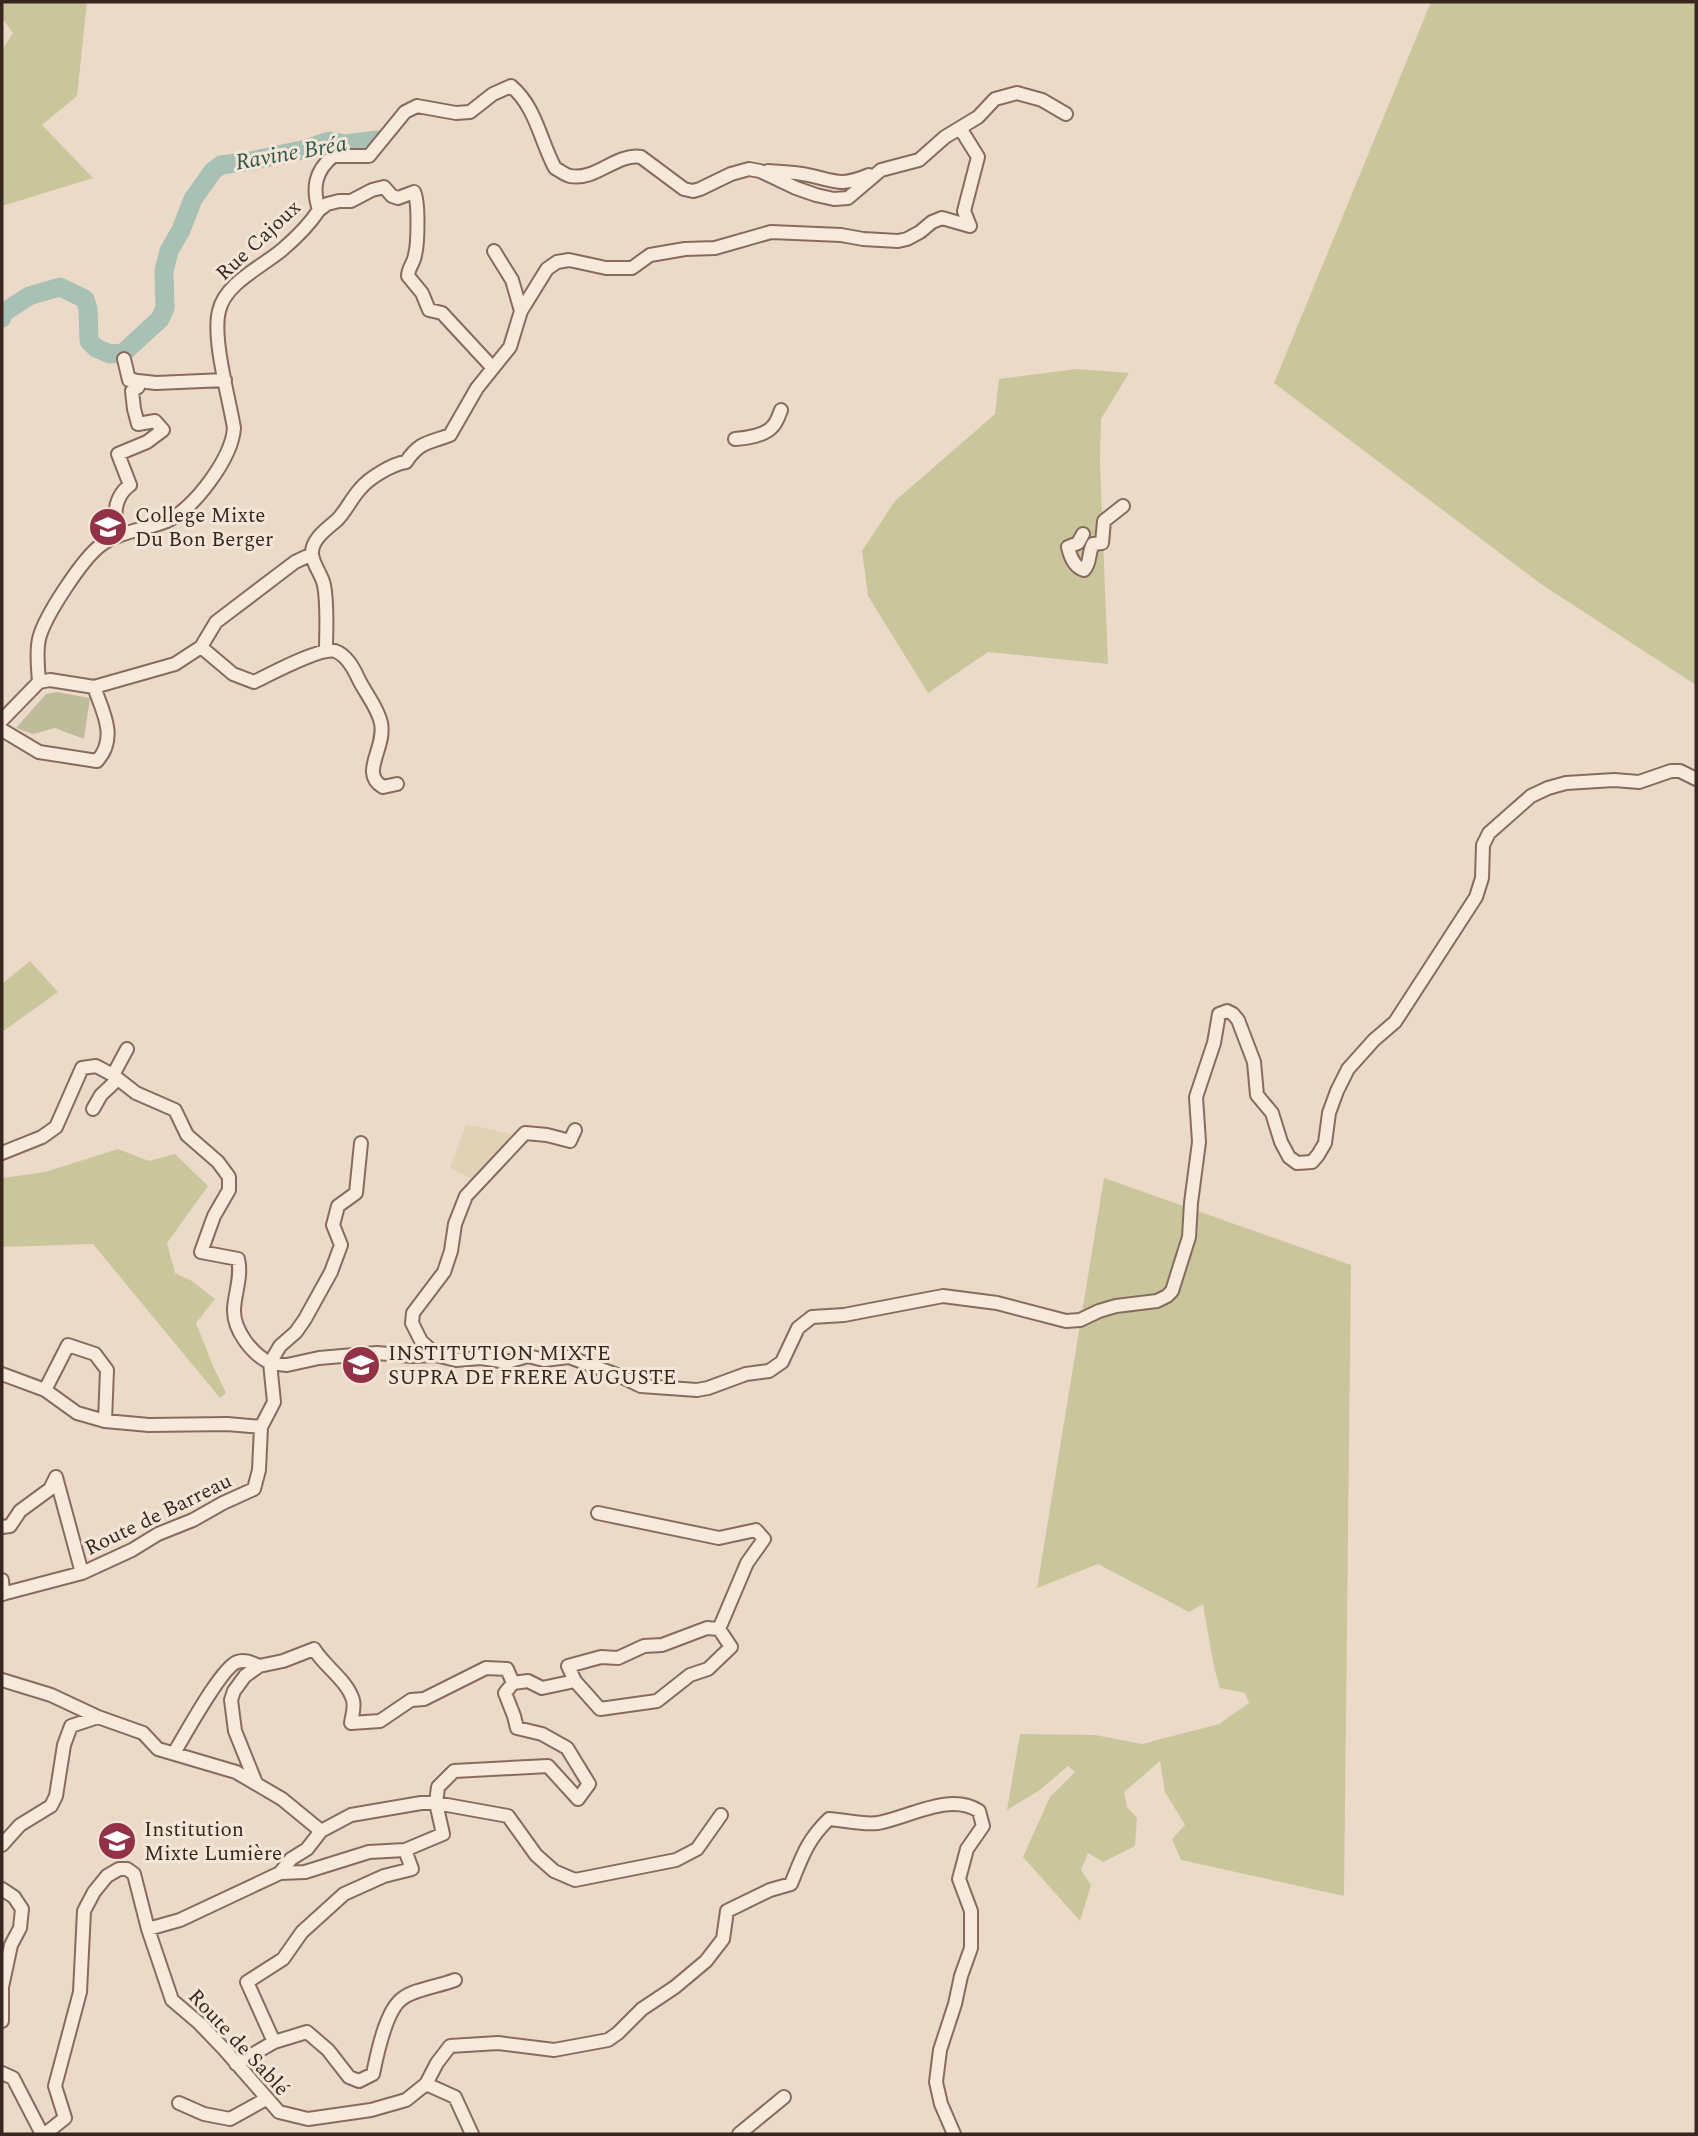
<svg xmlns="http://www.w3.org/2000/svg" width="1698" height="2136" font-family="Spectral,serif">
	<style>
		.farmland { fill: #e1d2b6 }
		.green { fill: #cac69c }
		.cemetery { fill: #bfbc9b }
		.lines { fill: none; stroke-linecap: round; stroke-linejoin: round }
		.river { stroke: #a9c0b5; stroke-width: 19 }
		.street-casing { stroke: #876c5e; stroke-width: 16 }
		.street { stroke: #f7e9db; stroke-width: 12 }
		.labels { text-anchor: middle; stroke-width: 6; stroke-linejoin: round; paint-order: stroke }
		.street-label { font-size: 21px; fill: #382721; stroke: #f4e6d7 }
		.poi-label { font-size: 21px; fill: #382721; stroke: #f4e6d7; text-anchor: start }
		.water-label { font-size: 23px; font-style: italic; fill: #31574d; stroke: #f4e6d7 }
	</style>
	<rect width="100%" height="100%" fill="#ecdac8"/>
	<!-- farmland -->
	<path class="farmland" d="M466,1124l50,11 -42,45 -24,-12z"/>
	<!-- green -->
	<path class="green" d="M2,2h85l-10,94 -35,29 51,53 -91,28v-156l11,-17 -11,-15z
		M1431,2h265v683l-155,-101 -267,-201z
		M1077,369l52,4 -28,46 -1,44 8,201 -120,-12 -60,41 -60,-97 -6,-45 33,-50 100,-87 4,-35z
		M30,961l28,31 -56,40v-48z
		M118,1149l31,12 26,-7 33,32 -41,57 8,30 17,8 23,18 -19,24 17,43 13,27 -6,5 -127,-154 -91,3v-69l43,-6z
		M1104,1178l247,87 -7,631 -163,-36 -9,-21 13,-14 -20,-33 -5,-31 -36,31 3,15 10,11 -2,28 -32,16 -15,-9 -7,17 10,15 -11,36 -57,-64 27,-60 25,-25 -7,-6 -28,24 -33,20 13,-76 75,1 47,9 77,-20 30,-21 -4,-10 -25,-5 -6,-21 -11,-63 -14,8 -91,-48 -61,24z"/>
	<!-- cemetery -->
	<path class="cemetery" d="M57,692l33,6 -6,41 -29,-11 -22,6 -17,-6 30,-34z"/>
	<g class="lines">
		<!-- river -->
		<path class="river" d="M2,318l1,-5 26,-17 31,-9 25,12 3,10 1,32 7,7 14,6 13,-1 37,-34 5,-11 -1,-37 5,-20 12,-21 12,-31 20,-28 8,-6 30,-4 55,-12 23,-8 16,3 32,-4"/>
		<defs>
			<path id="street" d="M768,171c12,1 28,1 40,4 28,6 32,12 61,0
				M319,210l8,-6 12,-3h12l21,-11 12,-3 8,9 6,2 16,-6c5,9 4,52 1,63 -1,8 -7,13 -7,21l14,17 7,17 13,3 50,54
				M494,251l18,29 9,31
				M124,359l5,21 27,3 69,-3
				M735,439c12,-1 30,-3 38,-13 4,-4 6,-11 8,-16
				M1083,534l-5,9 -10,4c2,9 6,20 16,23 7,-7 4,-17 9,-26l9,-1 2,-22 19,-15
				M118,536c3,-9 0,-10 -2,-18 -2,-13 4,-26 14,-33l-12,-31 29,-12 16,-12 -8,-9 -17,3 -4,-15 -2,-18 6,-4 -4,-7
				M201,647l15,-25 79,-60 17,-8
				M326,651c0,-22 2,-45 -2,-66 -2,-10 -11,-20 -12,-31 -1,-15 16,-26 25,-34 9,-9 14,-21 23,-31 9,-11 32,-25 46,-27 14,-21 23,-19 44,-27l27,-47 33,-41 11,-36 26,-42 10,-7 12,-2 37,8h26l18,-13 35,-6 30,-1 56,-16 70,3 22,4 35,2 9,-2 13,-7 12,-10 10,-4 28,8 -6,-15 14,-54 -18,-29
				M39,682c-1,-14 -3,-30 0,-43 5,-22 44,-81 62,-94 19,-14 44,-15 66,-24 27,-12 65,-63 67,-93 -5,-30 -22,-90 -15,-117 6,-28 43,-44 64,-62 14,-12 26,-24 36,-39 -7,-22 -4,-39 14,-54h36l36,-44 12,-6 39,7 14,-1 23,-18 18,-8c25,21 29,54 44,82 4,2 10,7 15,8 26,5 46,-23 71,-19l43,32 9,2 7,-2 31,-15 18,-5 11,2 36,17 20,7 18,4 14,-1 33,-28 38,-10 26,-23 33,-20 17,-18 22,-6 25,7 24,14
				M2,720l37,-38 11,-2 44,7 81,-23 26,-17 32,27 21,8c15,-7 66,-35 81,-31 12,4 19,18 24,29 7,14 19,28 22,43 5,26 -22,50 2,64l14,-3
				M2,730l37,22 58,9c21,-23 6,-49 -3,-74
				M113,1075l23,18 39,17 12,25 31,27 11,15v13l-15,26 -13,36 37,7c4,17 -3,33 -4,50 -1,21 18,45 36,54l10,-17 16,-14 9,-13 26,-47 10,-27 -8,-20 5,-19 18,-13 5,-50
				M93,1109l8,-14 17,-16
				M2,1153l40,-16 14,-10 26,-59 14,-2 17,9 14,-26
				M436,1355l-15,-14 -9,-18 1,-10 31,-41 7,-21 4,-27 11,-28 59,-63 22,2 23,6 5,-11
				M2,1374l43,16 32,23 28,8 44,4 78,-1 34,3
				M45,1390l23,-45 27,9 12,16 -2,51
				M56,1477l26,96
				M2,1527l8,-1 10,-15 30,-22 6,-12
				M2,1580l1,14
				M2,1594l80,-21 50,-23 26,-16 35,-14 30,-17 31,-14 5,-19 2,-43 13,-25 -4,-39 17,2 32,-7 58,-5 35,3 24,-1 20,5 25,-2 26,4 21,-6 16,4 25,-3 51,19 21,10 56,4 11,-2 38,-14 23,-3 13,-9 16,-34 14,-11 32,-2 99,-19 54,7 69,18 14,-1 19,-9 17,-5 41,-5 10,-5 5,-5 17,-54 2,-34 8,-61 -3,-45 18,-54 5,-29 8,-3 6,3 5,6 16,42 3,33 15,18 9,29 8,15 8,6 15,-1 6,-7 7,-12 4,-30 8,-22 11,-22 26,-29 21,-18 81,-125 6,-19 1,-33 6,-12 42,-37 17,-8 18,-5 48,-3 25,2 32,-11h9l16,8
				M2,1680l49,15 47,22 45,16 15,16 78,23 46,27 39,32
				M575,1681l-7,-15 33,-9 17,1 26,-12 18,-1 45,-17 12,1
				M174,1753c11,-18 47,-85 63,-91 8,-3 15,1 22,4
				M256,1783l-21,-52 -4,-31 3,-9 11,-15 14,-10 24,-5 31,-12c11,18 33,31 39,51 2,7 -1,16 -2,23l29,-2 31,-21 13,-1 62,-31 21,1 6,14
				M2,1845l18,-20 31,-19 5,-10 8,-51 7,-19 27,-9
				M280,1873l25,-1 64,-20 36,-2 38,-16 -7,-31 2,-16 16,-16 94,-5 30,33 11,-15 -22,-36 -25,-14 -25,-6 -3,-12 -9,-23 8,-10 15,-2 14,7 33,-7 25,28 57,-8 33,-26 18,-6 23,-22 -12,-18 28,-66 17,-24 -8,-9 -37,8 -121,-25
				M2,1889l12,8 8,12 -2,19 -9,17 -9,42v34
				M148,1929l32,-9 100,-47 11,-14 16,-10 14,-18 30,-16 70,-12h15l72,13 28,39 18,16 21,9 101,-20 21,-11 24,-34
				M274,2042l-27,-60 36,-23 19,-27 42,-38 40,-18 28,-7 -7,-19
				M236,2064l38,-22 33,-10 21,18 21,27 10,4 14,-7c4,-20 13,-65 30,-76 12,-9 37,-12 52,-18
				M2,2073l11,5 29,56
				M426,2084l11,-21 13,-17 48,-3 56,7 54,-10 10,-7 24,-24 33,-22 31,-26 17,-22 4,-28 43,-21 21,-6c11,-27 16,-44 38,-65 15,1 34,6 49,4 32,-6 72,-31 101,-12l4,15 -16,23 -8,30 12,32v37l-10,28 -6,28 -15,46 -4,32 5,22 13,30
				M179,2103l25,11 26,5 36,-20
				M45,2134l20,-16 -10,-32 25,-94 4,-81 10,-19 13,-16 12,-7h8l7,5 14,55 24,71 27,23 25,26 55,63 29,7 63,-9 35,-10 20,-16 29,13 17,37
				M739,2134l45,-37"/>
		</defs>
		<!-- street casing -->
		<use href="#street" class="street-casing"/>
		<!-- street -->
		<use href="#street" class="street"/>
	</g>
	<!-- icons -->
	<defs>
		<symbol id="school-disc" viewBox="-11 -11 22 22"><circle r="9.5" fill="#933246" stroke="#f4e6d7"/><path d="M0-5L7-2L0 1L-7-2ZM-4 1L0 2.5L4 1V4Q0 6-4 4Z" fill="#fff"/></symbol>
	</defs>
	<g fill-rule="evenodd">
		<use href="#school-disc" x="86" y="505" width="44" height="44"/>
		<use href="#school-disc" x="339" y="1343" width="44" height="44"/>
		<use href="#school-disc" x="95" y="1819" width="44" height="44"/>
	</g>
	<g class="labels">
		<!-- street labels -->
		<g class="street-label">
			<text transform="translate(258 240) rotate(-43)" y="7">Rue Cajoux</text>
			<text transform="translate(158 1514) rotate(-26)" y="7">Route de Barreau</text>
			<text transform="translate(239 2042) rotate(47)" y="7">Route de Sablé</text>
		</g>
		<!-- poi labels -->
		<g class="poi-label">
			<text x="135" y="522">College Mixte<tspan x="135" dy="24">Du Bon Berger</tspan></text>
			<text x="388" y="1360">INSTITUTION MIXTE<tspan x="388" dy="24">SUPRA DE FRERE AUGUSTE</tspan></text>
			<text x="144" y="1836">Institution<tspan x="144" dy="24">Mixte Lumière</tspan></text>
		</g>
		<!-- water labels -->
		<g class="water-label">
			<text transform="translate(291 152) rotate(-10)" y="8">Ravine Bréa</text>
		</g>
	</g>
	<!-- border -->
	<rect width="1698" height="2136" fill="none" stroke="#382721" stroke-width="7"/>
</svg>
